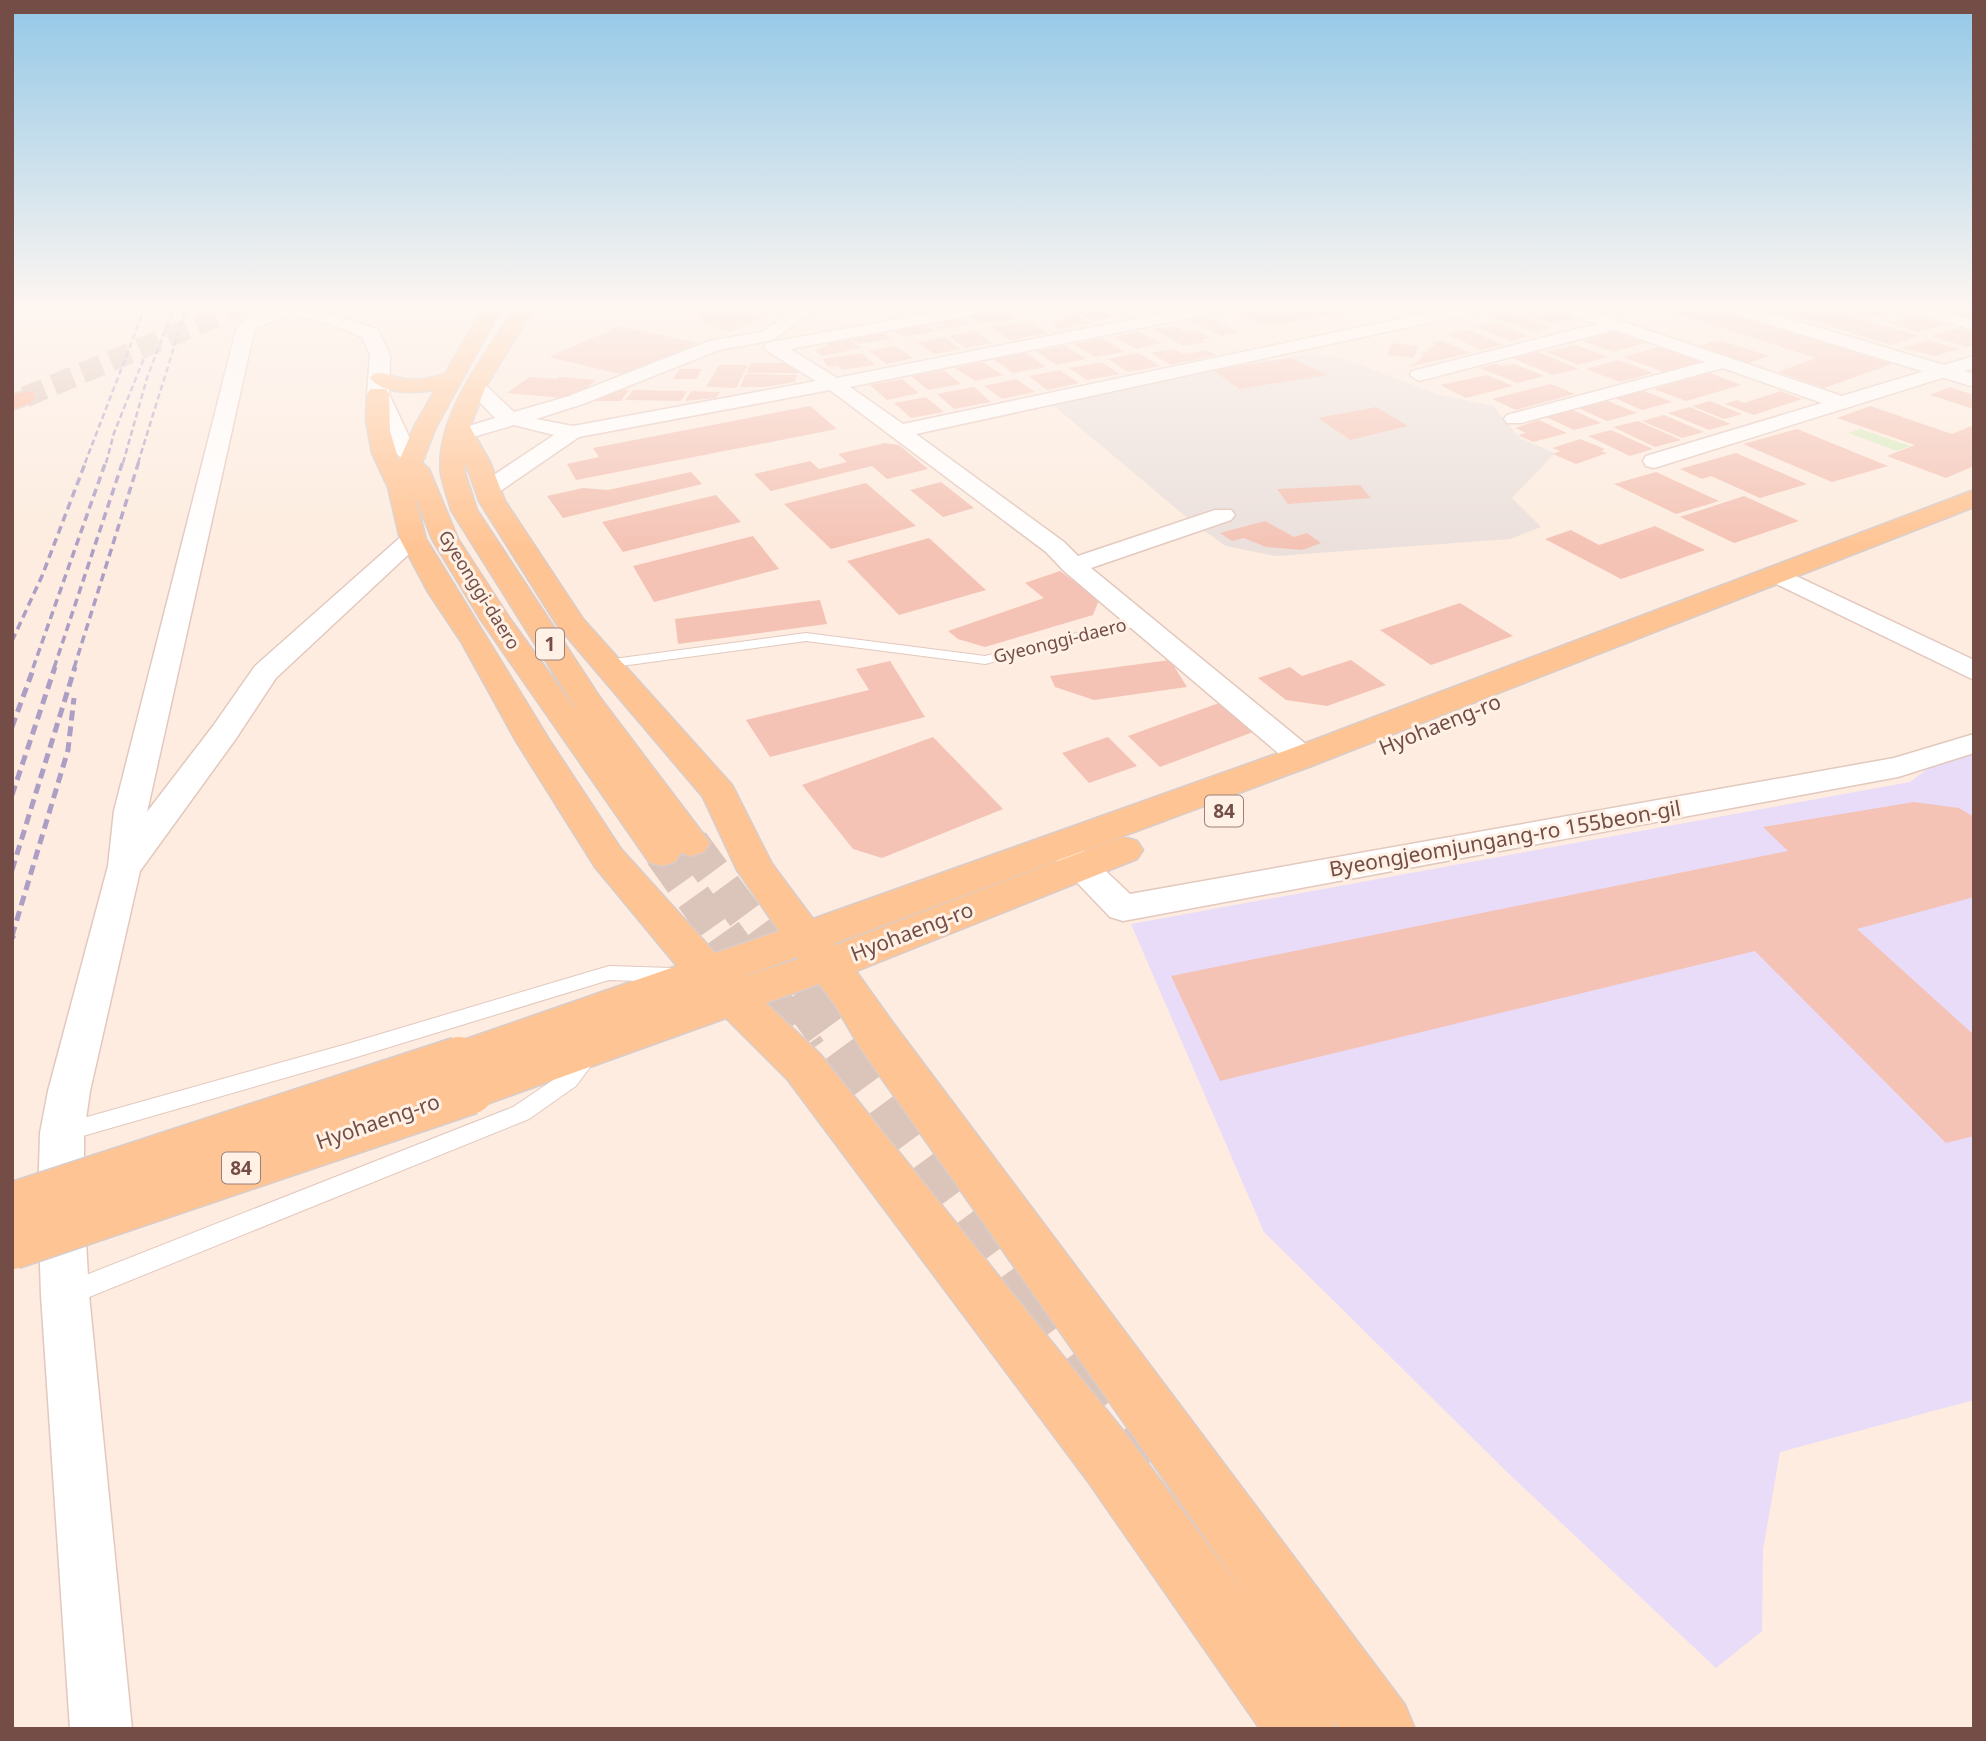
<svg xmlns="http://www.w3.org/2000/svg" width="1986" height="1741" font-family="'Noto Sans',sans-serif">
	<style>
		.industrial { fill: #ebe0db }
		.education { fill: #e9dcf9 }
		.green { fill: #d8ebbd }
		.building { fill: #f4c3b5 }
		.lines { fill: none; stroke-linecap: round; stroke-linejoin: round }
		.primary-tunnel-far2 { stroke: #dbc4b9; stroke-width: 36; stroke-dasharray: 36 18; stroke-linecap: butt }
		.primary-tunnel-far1 { stroke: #dbc4b9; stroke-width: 46; stroke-dasharray: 46 24; stroke-linecap: butt }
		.primary-tunnel { stroke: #dbc4b9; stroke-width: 60; stroke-dasharray: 60 31; stroke-linecap: butt }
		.trunk-tunnel { stroke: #dbc4b9; stroke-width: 21; stroke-dasharray: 21 10; stroke-linecap: butt }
		.service-casing { stroke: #e3c8be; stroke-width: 2 }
		.minor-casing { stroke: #e3c8be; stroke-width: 3 }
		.tertiary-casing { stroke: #e3c8be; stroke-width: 3 }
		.primary-casing { stroke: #d8cdcb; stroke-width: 3 }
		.trunk-casing { stroke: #d8cdcb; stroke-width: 3 }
		.service { fill: #fff; fill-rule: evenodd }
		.minor { fill: #fff; fill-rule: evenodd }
		.tertiary { fill: #fff; fill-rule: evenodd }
		.primary { fill: #ffc494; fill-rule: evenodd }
		.trunk { fill: #fdb093; fill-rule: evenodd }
		.rail-far3 { stroke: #ad9ec6; stroke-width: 2.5; stroke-dasharray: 6 3.5; stroke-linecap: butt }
		.rail-far2 { stroke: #ad9ec6; stroke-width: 3.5; stroke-dasharray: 8 5; stroke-linecap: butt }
		.rail-far1 { stroke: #ad9ec6; stroke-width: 5; stroke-dasharray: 10 6; stroke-linecap: butt }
		.rail { stroke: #ad9ec6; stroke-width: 6; stroke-dasharray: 13 9; stroke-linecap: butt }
		.primary-bridge-casing { stroke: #d8cdcb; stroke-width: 49; stroke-linecap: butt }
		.primary-bridge { stroke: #ffc494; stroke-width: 46 }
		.labels { text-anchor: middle; stroke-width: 6; stroke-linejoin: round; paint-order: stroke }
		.far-street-label { font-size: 18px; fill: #744e46; stroke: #fff1e6 }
		.shield { fill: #fff1e6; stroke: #9e7f76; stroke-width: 2 }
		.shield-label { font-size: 19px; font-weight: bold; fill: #744e46 }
		.street-label { font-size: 21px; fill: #744e46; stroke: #fff1e6 }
	</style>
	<rect width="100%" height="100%" fill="#fdecdf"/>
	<!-- industrial -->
	<path class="industrial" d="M1313,354l29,4 94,36 57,12 27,32 35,15 -43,45 29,29 -31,12 -234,17 -50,-10 -29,-20 -143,-120 154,-37z"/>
	<!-- education -->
	<path class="education" d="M1974,750v650l-194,52 -17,98 -1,81 -46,37 -208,-195 -244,-241 -133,-308 779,-142 38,-29z"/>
	<!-- green -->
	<path class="green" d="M1860,429l50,17 -13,5 -49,-18z"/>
	<!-- building -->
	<path class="building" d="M1092,305l22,12 -21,4 -23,-13z
		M1140,305h28l-4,3 -27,5 -4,-3z
		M1281,305h87l5,2 -110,20 -27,-15z
		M1649,305h55l188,59 -68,24 -46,-16 38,-14z
		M1861,305h16l19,5 -29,8 -26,-8z
		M1954,305l20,2v10l-5,2 -33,-10z
		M711,307l10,3 7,-2 35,10 -19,7h-11l8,2 -11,5 -31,-12 3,-2 -4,-1 6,-2 -8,-3z
		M1558,307l25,9 -32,8 -21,-8 26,-4 -9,-3z
		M1821,307l98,29 -28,9 -98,-30z
		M1507,312l45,15 -16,5 -45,-15z
		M988,313l21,2 6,4 -34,4 -15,-8z
		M1073,313l17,10 -32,7 -5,-5z
		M958,315l13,9 -31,6 -13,-10z
		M1914,316l29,9 -25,7 -29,-9z
		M1195,319l21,1 22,12 -17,4 -20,-11 -17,-2z
		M921,321l14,10 -32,6 -14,-10z
		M1029,321l19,12 -38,7 -19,-13z
		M1494,322l35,14 -18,5 -36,-14z
		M620,326l77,17 -69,33 -79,-19z
		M1173,326l14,7 11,-2 12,7 -8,2 4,2 -23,4 -29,-17z
		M1961,328l13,4v13l-6,2 -36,-11z
		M878,329l13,10 -32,5 -13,-9z
		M1469,330l35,15 -23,5 -34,-16z
		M975,331l17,12 -27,5 -16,-12z
		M1139,331l22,12 -25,6 -22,-12z
		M1614,332l31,11 -32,9 -30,-11z
		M944,337l17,12 -27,5 -17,-12z
		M1102,338l23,14 -30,5 -22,-13z
		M848,339l13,9 -38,8 -8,-6 9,-2 -3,-2 8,-1 -2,-2z
		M1719,340l50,16 -20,7 -50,-17z
		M1928,340l30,9 -23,7 -33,-8z
		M1442,341l29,12 -63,14 10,-6 6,-7 -4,-1 10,-2 -4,-3 10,-2 -4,-4z
		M1391,343l27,3 -4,12 -27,-3z
		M1576,345l32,12 -30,8 -32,-13z
		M895,346l18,12 -27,6 -17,-13z
		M1065,346l21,13 -30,6 -20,-14z
		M1662,346l34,11 3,7 -32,9 -44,-16z
		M1174,349l10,5 22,-4 10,5 -45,10 -20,-12z
		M1538,352l41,17 -26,6 -41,-17z
		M862,353l13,12 -33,5 -4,-4 -9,1 -7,-8z
		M1026,353l20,14 -33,6 -20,-14z
		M1139,353l21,13 -32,6 -20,-13z
		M1291,358l37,17 -89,14 -26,-19z
		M1619,360l34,13 -33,9 -34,-13z
		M983,362l20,13 -28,6 -20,-13z
		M1102,362l18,12 -33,6 -18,-12z
		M751,363h37l11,10h-53z
		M1496,364l7,2 11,-2 31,12 -28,7 -37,-15z
		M719,365h29l-12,23 -30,-1z
		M679,369h23l-6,10h-23z
		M944,370l17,14 -33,6 -17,-14z
		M1060,370l19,13 -32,7 -18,-14z
		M1710,373l31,12 -55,16 -32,-12z
		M746,374l51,1 -2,7 -31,5h-24z
		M1487,375l26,11 -47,12 -26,-13z
		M529,377l28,2 3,-2 36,3 -23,19 -66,-6z
		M902,379l17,14 -32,7 -17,-15z
		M1016,379l19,13 -33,7 -18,-13z
		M1551,384l24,10 -59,16 -24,-11z
		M974,387l17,15 -37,7 -17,-15z
		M1950,387l24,8v14l-44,-14z
		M619,390h10l-8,11h-26z
		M633,390l54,1 -6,10 -56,-1z
		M691,391l29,1 -4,6 -31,3z
		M1644,391l28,11 -30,8 -27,-12z
		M1781,391l21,8 -48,16 -29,-11 12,-4 7,3z
		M926,397l18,15 -33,6 -17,-15z
		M1608,401l29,12 -30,8 -29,-13z
		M1710,401l32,13 -18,5 -32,-13z
		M810,406l27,23 -261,51 -9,-16 32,-7 -6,-9z
		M1870,406l82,28 22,-9v41l-28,12 -59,-22 28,-11 -78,-27z
		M1376,407l32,19 -58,14 -32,-22z
		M1690,407l41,17 -22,6 -41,-17z
		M1573,410l28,13 -27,7 -28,-13z
		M1664,415l40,17 -22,6 -40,-17z
		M1539,420l28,13 -34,9 -15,-7 8,-2 -11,-5z
		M1638,421l43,19 -26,7 -42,-20z
		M1797,429l91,37 -56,16 -89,-38z
		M1611,430l42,19 -23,7 -42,-20z
		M1580,439l25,10 -4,2 6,2 -31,11 -23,-10 7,-3 -8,-3z
		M885,443l14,2 29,24 -41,10 -15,-13 -101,25 -17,-17 56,-13 9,8 28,-7 -9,-8z
		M1736,453l71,31 -47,14 -49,-22 -9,3 -22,-10z
		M691,472l11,12 -139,34 -16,-22 36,-8 25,2z
		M1656,472l63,29 -43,13 -62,-30z
		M941,482l33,26 -31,9 -33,-27z
		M866,483l50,43 -85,23 -47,-45z
		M1360,485l11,13 -83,6 -11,-15z
		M716,495l25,27 -118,30 -21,-30z
		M1744,496l55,25 -65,22 -54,-26z
		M1265,521l29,16 13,-4 14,10 -19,7 -36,-3 -22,-9 -12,3 -12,-8z
		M1655,526l50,24 -84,29 -76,-40 26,-9 28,15z
		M753,536l26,33 -125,33 -21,-36z
		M929,538l57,52 -87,25 -52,-54z
		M1060,571l39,29 -6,15 -108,32 -27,-8 -10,-8 96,-33 -19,-15z
		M820,600l7,24 -149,20 -3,-25z
		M1460,603l53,33 -82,29 -51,-35z
		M1170,660l17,27 -93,13 -39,-13 -5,-11z
		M1351,660l35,25 -59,21 -41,-6 -28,-22 32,-11 12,9z
		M890,661l35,56 -155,40 -24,-37 123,-30 -13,-21z
		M1219,703l34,29 -93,35 -32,-31z
		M933,737l70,72 -121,49 -29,-9 -51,-64z
		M1108,737l29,29 -48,17 -27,-30z
		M1914,802l45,6 15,9v80l-117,32 117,106v101l-28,7 -191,-192 -535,130 -49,-105 617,-125 -25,-24z"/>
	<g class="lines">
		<!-- primary-tunnel-far2 -->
		<path class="primary-tunnel-far2" d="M691,843l69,93
			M662,853l59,83"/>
		<!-- primary-tunnel-far1 -->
		<path class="primary-tunnel-far1" d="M720,935l85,119
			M758,935l258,351"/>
		<!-- primary-tunnel -->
		<path class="primary-tunnel" d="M1015,1284l132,180"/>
		<!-- trunk-tunnel -->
		<path class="trunk-tunnel" d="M25,397l220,-92"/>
		<defs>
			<path id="service" d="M1140,617l5,1v6l-160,40 -179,-23 -200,27 -7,-4 7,-4 200,-27 179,23z
				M609,966l63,2 7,2 3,5 -3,5 -7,2 -63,-2 -262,80 -285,82 -8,-2 -3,-7 3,-7 8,-2 285,-80z
				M590,1046l7,2 3,6 -24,32 -47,33 -462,187 -9,-4 -3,-8 3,-8 455,-179 49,-33 21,-26z"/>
			<path id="minor" d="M283,305h13l2,3 -2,4 -39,15 -3,4 -107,481 66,-86 42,-60 149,-132 9,-2 9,2 3,5 -149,139 -41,62 -95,131 -50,220 -6,42v71l5,91 43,434h-62l-29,-434 -3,-91 2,-71 8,-42 60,-225 6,-55 122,-481 9,-11z
				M801,305h19l-47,35 -54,10 -136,54 -47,15 37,7 243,-45 -49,-30 -3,-4 3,-4 207,-38h33l-8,5 -209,39 47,29 368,-73h32l-8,5 -379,77 53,37 562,-119h30l-8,5 -571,124 148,108 14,14 137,-46h16l4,5 -4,5 -140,48 222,182 5,7 -5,7 -11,3 -11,-3 -227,-193 -18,-19 -216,-162 -251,47 -83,57h-16l-3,-5 3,-5 74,-49 -40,-10 -58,17 -7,-2 -3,-4 3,-4 46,-14 -27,-28 -3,-4 3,-4h14l32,30 55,-16 140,-55 53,-9z
				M1550,305h23l269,91 132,-40v12l-320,100 -8,-2 -3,-5 3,-5 176,-53 -99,-35 -202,55h-14l-3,-4 3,-4 198,-53 -90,-32 -196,51 -9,-6 2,-4 185,-47 -45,-15z
				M1891,305h26l57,15v10l-81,-21z
				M1777,567l197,93v20l-206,-100 -4,-5 4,-5z
				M1974,734v19l-76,24 -775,144 -13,-4 -68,-71 5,-8 12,-4 12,4 59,56 764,-136z"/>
			<path id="tertiary" d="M271,305h29l77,24 13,26 -1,39 24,51 12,12 -4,5h-16l-14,-14 -24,-54 3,-39 -8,-18 -27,-11 -62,-17z
				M1716,305h27l231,69v13l-256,-78z"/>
			<path id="primary" d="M485,305h18l-67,122 -14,36 7,6 29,70 52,80 69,95 -128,-204c-3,-12 -8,-24 -10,-36 -7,-58 47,-124 77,-169h18l-50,81 -16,41 20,35 15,39 78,118 149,166 40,79 41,55 477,-170 684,-259v17l-660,258 -481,179 2,1 276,-104 13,-4 13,4 6,9 -6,9 -281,112 37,52 512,682 10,24h-76l-7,-10 4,10h-76l-173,-249 -299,-400 -62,-62 -256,92 -16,-5 -7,-14 8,-14 -12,-4 -7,-13 7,-13 234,-81 -82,-99 -79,-126 -54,-98 -34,-51 -28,-53 -12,-52 -16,-34 -6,-33 1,-26 3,-5h16l3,5 1,37 9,30 15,-34 21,-37c-19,3 -52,5 -65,-12l3,-4c10,-3 16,2 27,4 15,4 31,0 45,-4zM465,461l14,40 78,124 146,172 34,73 42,61 -64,22 -94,-104 -71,-108 -124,-202 -12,-46 18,46 49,81 168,242 13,4 13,-4 6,-9 10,3 13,-4 6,-9 -109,-144 -124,-189 -12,-37zM797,957l1,2 -59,19zM819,984l16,21 26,44 385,547 -117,-158 -309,-384 -54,-51z"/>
			<path id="trunk" d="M25,391l8,1 3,5 -3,5 -21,8v-15z"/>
		</defs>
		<!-- service casing -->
		<use href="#service" class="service-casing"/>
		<!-- minor casing -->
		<use href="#minor" class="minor-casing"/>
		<!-- tertiary casing -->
		<use href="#tertiary" class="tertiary-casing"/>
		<!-- primary casing -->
		<use href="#primary" class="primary-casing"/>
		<!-- trunk casing -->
		<use href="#trunk" class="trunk-casing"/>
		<!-- service -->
		<use href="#service" class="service"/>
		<!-- minor -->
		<use href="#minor" class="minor"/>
		<!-- tertiary -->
		<use href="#tertiary" class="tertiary"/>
		<!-- primary -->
		<use href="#primary" class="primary"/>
		<!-- trunk -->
		<use href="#trunk" class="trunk"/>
		<!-- rail-far3 -->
		<path class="rail-far3" d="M85,463l61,-158
			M106,463l8,-30 30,-75
			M123,463l24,-85 28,-73
			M138,463l49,-158"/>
		<!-- rail-far2 -->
		<path class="rail-far2" d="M12,641l30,-65 44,-115
			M33,668l73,-207
			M54,668l69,-207
			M74,668l65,-207"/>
		<!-- rail-far1 -->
		<path class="rail-far1" d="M12,727l22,-60
			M12,795l43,-128
			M12,870l63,-203
			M12,936l56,-186 6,-52"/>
		<!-- rail -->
		<path class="rail" d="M12,938l1,-3"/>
		<defs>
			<path id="primary-bridge" d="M12,1206l447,-146
				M12,1246l458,-155"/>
		</defs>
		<!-- primary-bridge casing -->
		<use href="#primary-bridge" class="primary-bridge-casing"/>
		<!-- primary-bridge -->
		<use href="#primary-bridge" class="primary-bridge"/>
	</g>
	<!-- sky -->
	<linearGradient id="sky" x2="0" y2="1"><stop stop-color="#93c8e7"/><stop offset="0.56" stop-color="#fef6f1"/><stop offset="1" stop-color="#fef6f1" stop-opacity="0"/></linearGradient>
	<rect width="1986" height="548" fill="url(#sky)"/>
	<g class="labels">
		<!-- far-street labels -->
		<g class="far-street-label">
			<text transform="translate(479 590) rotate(58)" y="6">Gyeonggi-daero</text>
			<text transform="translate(1060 641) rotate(-14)" y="6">Gyeonggi-daero</text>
		</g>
		<!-- shield labels -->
		<g class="shield">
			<rect x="536" y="628.5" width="28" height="31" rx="5"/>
			<rect x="1205" y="795.5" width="38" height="31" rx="5"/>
			<rect x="222" y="1152.5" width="38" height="31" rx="5"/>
		</g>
		<g class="shield-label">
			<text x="550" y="651">1</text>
			<text x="1224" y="818">84</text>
			<text x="241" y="1175">84</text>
		</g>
		<!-- street labels -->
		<g class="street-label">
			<text transform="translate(1440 725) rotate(-22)" y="7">Hyohaeng-ro</text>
			<text transform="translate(1505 839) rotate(-10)" y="7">Byeongjeomjungang-ro 155beon-gil</text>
			<text transform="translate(912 932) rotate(-21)" y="7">Hyohaeng-ro</text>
			<text transform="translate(378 1122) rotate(-19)" y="7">Hyohaeng-ro</text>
		</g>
	</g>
	<!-- border -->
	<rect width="1986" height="1741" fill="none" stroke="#744e46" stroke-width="28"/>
</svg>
